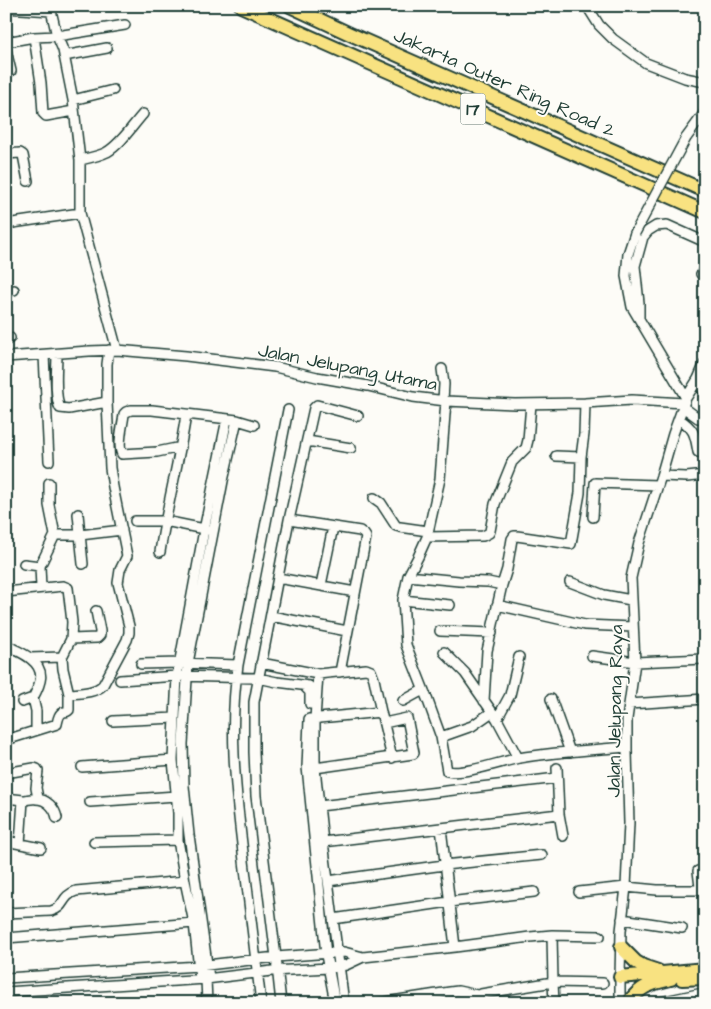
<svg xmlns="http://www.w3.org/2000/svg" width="711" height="1009" font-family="'Architects Daughter',sans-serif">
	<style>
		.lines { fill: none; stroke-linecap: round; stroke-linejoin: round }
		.minor-casing { stroke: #1f3d34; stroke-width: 12 }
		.highway-casing { stroke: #1f3d34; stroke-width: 16 }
		.minor { stroke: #fdfcf7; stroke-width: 9 }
		.highway { stroke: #f8e281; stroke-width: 12 }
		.minor-bridge-casing { stroke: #1f3d34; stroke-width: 12; stroke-linecap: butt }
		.minor-bridge { stroke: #fdfcf7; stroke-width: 9 }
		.labels { text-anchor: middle; stroke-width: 4; stroke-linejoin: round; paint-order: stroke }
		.shield { fill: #fdfcf7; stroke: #62766e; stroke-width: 1 }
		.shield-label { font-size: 18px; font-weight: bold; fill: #1f3d34 }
		.street-label { font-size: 19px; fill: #1f3d34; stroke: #fdfcf7 }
	</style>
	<rect width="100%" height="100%" fill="#fdfcf7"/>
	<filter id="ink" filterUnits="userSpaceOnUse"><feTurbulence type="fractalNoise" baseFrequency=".02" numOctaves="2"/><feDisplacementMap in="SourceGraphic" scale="10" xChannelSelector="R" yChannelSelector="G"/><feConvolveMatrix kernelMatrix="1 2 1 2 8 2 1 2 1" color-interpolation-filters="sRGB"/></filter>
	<g filter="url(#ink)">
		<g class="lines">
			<defs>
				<path id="minor" d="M587,6l12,19 14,14 33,24 39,15 20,4
					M6,8l45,3
					M34,37l7,46 2,30 3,3 28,-5
					M6,42l28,-5 23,-1 68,-11
					M6,50l5,21
					M64,56l43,-8
					M73,100l40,-10
					M686,138l19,-26
					M6,154l14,-1 3,2 5,26
					M80,160c9,-2 19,-4 27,-8 14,-8 26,-27 36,-38
					M80,213l37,137
					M6,224l74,-11v-53l-7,-60 -10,-50 -6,-14 -7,-30
					M635,233l-7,21 -2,22 6,31 54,91
					M701,274l4,1
					M6,292l8,-2
					M639,318v-15l-4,-37 8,-29 5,-6 8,-5 11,-1 38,17
					M6,341l4,-3
					M57,354c0,14 -3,42 3,54l9,1 38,-7
					M44,355l5,106
					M6,357l83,-6 28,-1 69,6 89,11 42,10 51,9 45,11 33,4 69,3 70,-1 47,-3 52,3
					M442,369l2,15 -1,16
					M698,379l7,16
					M683,407l15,11 7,2
					M679,419c16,10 16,16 19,33l7,2
					M307,441l44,7
					M181,447l-24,5 -35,2c-5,-9 1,-29 2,-40l2,-2 5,-2h21l85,10 17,5
					M556,456l25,1
					M661,476l26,1 18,-2
					M374,498l7,5 15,23 4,1 28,4
					M78,514l5,50
					M593,517l2,-34 63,2
					M289,520l71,11 4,3 2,3 -26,135
					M135,521h30l44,9
					M55,535h25l42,-5
					M427,537l56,-1 6,-3 1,-2 5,-27 17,-42 14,-14 2,-8 3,-36
					M160,552c7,-46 19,-91 26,-137
					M24,564l16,2
					M408,576l10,-19 9,-20 13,-58 6,-78
					M278,578l77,14
					M570,582l34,13 27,5
					M321,585l12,-58
					M502,585l5,-16 5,-30 2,-3h3l54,8 9,-51 1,-36 3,-23 1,-31
					M41,588l-1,-22 15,-31 -6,-30v-22
					M6,592l57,-6 5,2 4,34 -1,17 -9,18
					M403,600l47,5
					M497,605l88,20 48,2
					M271,616l76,15
					M440,631l52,2
					M71,639l26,-1 3,-3v-4l-4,-20
					M6,644c8,6 18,9 25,15 15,12 10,24 2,39l3,13v19
					M444,652l21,21 32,46 21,39
					M592,656l43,6 69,-3
					M30,658l32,-1 1,12 6,25
					M261,663l57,11 48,-5 5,2 3,8 7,33 11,46
					M141,664l38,-1 59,2
					M318,674l-3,45v49l8,74 21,161
					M120,680l57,-4 81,2 19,4 32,4
					M304,686l6,6v12
					M551,699l19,53
					M403,701l20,-11
					M484,701l3,-50 15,-66 -14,-3 -29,-1 -51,-5 -5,24 3,45 22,56 13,36 6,34c17,4 53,-9 72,-13 35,-6 72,-8 108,-11
					M22,702l11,-4
					M629,704l76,-5
					M309,719l72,-7
					M497,719l13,-24 9,-38
					M309,720l-2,47 19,188 9,48
					M113,721l62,-3
					M441,737l31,-11 20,-14
					M6,740l51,-16c1,-5 2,-11 7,-12 4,-1 1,1 5,-2v-16c11,-1 26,-1 34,-9l24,-45 2,-7v-7l-11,-43 2,-13 7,-14 -14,-69 -3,-19 -3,-66v-38l2,-14
					M82,767l91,-7
					M315,768l98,-14 1,-1 -7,-35 -23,5
					M557,768l2,46 4,22
					M6,773l28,-5 3,1 1,2 -2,17 2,10
					M6,798l17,2 -3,44
					M23,800c4,0 9,-2 13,-1 11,0 19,9 21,19
					M90,802l86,-6
					M319,806l238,-28
					M441,828l14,119
					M6,841l35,7
					M94,842l84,-2
					M323,842l236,-28
					M328,881l116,-16 98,-10
					M579,892l47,-5 31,3h40l3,-3 -2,-16
					M6,913l45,-2c15,-4 9,-14 25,-20l109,-10
					M333,919l116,-17 85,-10
					M622,919l60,9
					M552,935l1,47 1,21
					M6,938l188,-15
					M6,978l193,-12 77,-9 68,-5 19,5
					M209,978l-20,-143 -5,-49 -1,-42 5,-81 35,-182 14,-61
					M200,979l-6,-56 -9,-42 -7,-41v-27l-5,-53 4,-84 27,-146 23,-111
					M206,979l1,24
					M6,992l200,-13 66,-8 57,-3 17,-3 17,-8 92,-10 75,-10 22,-2 48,1
					M261,1003c-6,-53 -13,-106 -19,-159 -7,-59 -13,-120 -4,-179l50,-255
					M281,1003l-5,-46 -20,-161 -2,-44v-50l35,-182 25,-112 3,-3 41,11
					M379,1003l71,-11 8,-1 19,4
					M465,1003l12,-8 4,-1 72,-12 50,1
					M620,1003v-26l1,-46 5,-44 3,-64 -2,-72v-32l8,-57 -4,-84 8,-35 22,-67 12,-42 13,-36 12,-19 7,-16
					M655,1003l43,-9 7,1"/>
				<path id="highway" d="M241,6l464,206
					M290,6l60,28 355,157
					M621,947l15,15 7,4 15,5
					M620,977l85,-8
					M682,979l23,-1
					M628,1003c14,-18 22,-19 43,-24"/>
			</defs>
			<!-- minor casing -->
			<use href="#minor" class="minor-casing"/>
			<!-- highway casing -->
			<use href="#highway" class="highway-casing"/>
			<!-- minor -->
			<use href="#minor" class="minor"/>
			<!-- highway -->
			<use href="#highway" class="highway"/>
			<defs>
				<path id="minor-bridge" d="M635,233l51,-95"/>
			</defs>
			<!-- minor-bridge casing -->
			<use href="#minor-bridge" class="minor-bridge-casing"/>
			<!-- minor-bridge -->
			<use href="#minor-bridge" class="minor-bridge"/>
		</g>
	</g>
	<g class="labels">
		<!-- shield labels -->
		<rect class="shield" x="460.5" y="93.5" width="25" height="31" rx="4"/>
		<g class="shield-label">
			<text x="473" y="115">17</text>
		</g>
		<!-- street labels -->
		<g class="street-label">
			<text transform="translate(505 82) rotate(24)" y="7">Jakarta Outer Ring Road 2</text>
			<text transform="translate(348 366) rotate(11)" y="7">Jalan Jelupang Utama</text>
			<text transform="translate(614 711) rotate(-89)" y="7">Jalan Jelupang Raya</text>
		</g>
	</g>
	<!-- margin -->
	<rect width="711" height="1009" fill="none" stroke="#fdfcf7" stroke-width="25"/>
	<rect x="12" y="12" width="686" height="984" fill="none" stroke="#1f3d34" stroke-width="2" filter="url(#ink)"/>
</svg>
